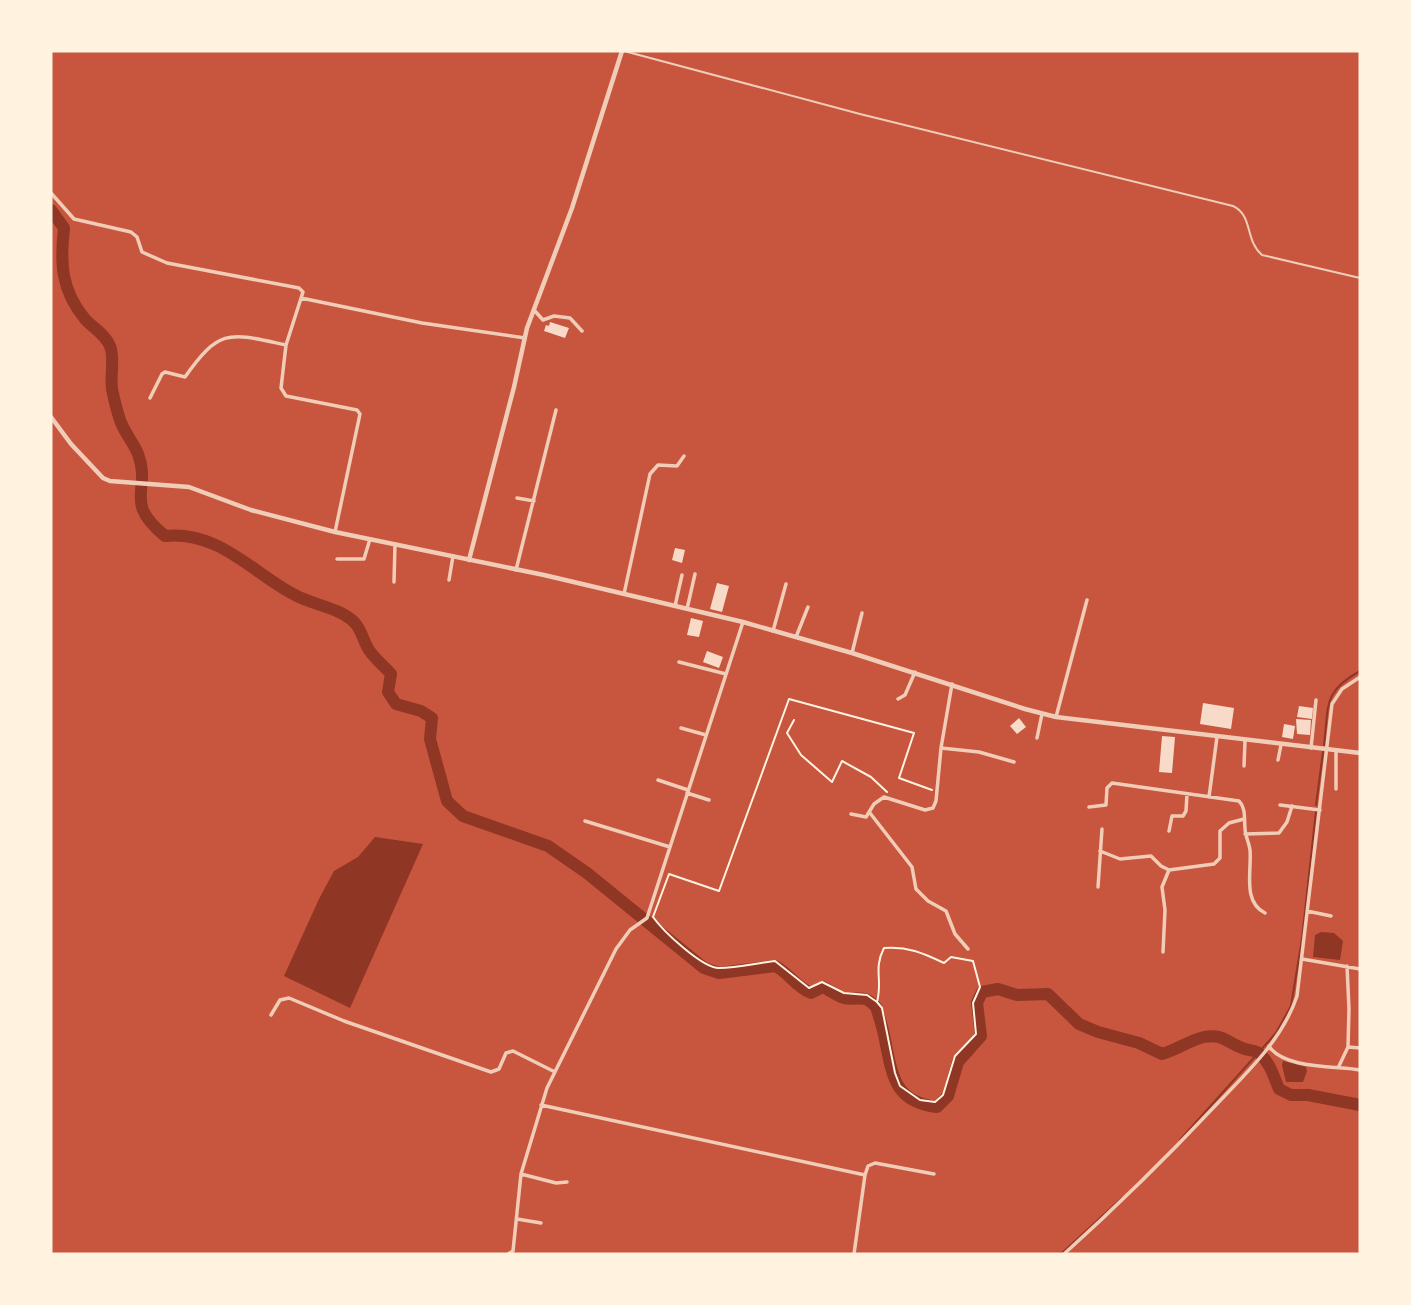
<svg xmlns="http://www.w3.org/2000/svg" width="1411" height="1305" font-family="Rubik,sans-serif">
	<style>
		.water { fill: #8f3625 }
		.lines { fill: none; stroke-linecap: round; stroke-linejoin: round }
		.stream { stroke: #8f3625; stroke-width: 2 }
		.river { stroke: #8f3625; stroke-width: 12 }
		.building { fill: #f7dbc8 }
		.path { stroke: #fff3e0; stroke-width: 2 }
		.service { stroke: #f1ccb7; stroke-width: 2 }
		.minor { stroke: #f1ccb7; stroke-width: 3.5 }
		.tertiary { stroke: #f1ccb7; stroke-width: 4.5 }
	</style>
	<rect width="100%" height="100%" fill="#c8553d"/>
	<!-- water -->
	<path class="water" d="M375,837l48,7 -73,164 -66,-32 35,-77 15,-28 24,-14z
		M1321,932l13,1 9,8 -3,19 -27,-3 2,-22z
		M1283,1061l23,6 1,4 -4,11h-17l-4,-17z"/>
	<g class="lines">
		<!-- stream -->
		<path class="stream" d="M1324,745c5,-39 -2,-53 36,-74
			M1316,805l7,-53
			M1180,1140l96,-107 15,-27 11,-67 14,-128
			M1061,1254l61,-56"/>
		<!-- river -->
		<path class="river" d="M51,210l13,18c-4,35 -3,62 21,91 8,9 20,15 25,27 5,12 0,30 2,43 2,10 5,22 8,31 4,12 13,22 18,34 14,36 -16,47 27,82 55,-5 86,36 130,59 18,10 43,12 59,27 8,8 9,19 15,28 6,9 15,16 22,24l-3,18 8,12 25,7 11,7 -2,21 17,62 16,15 85,30 39,27 117,95 15,5 56,-7c14,7 21,21 36,27l12,-6c6,3 14,9 21,11 15,3 19,-5 32,9 4,12 8,25 10,38 7,35 11,57 51,62l11,-11 10,-34 23,-26 -4,-33 5,-11 16,-3 19,6 31,-1 31,30 19,8 41,11 23,11c15,-4 28,-14 42,-17 20,-4 24,7 41,12 6,2 11,1 15,5 10,9 14,23 19,35l12,6h17l52,10"/>
	</g>
	<!-- building -->
	<path class="building" d="M550,322l19,6 -4,10 -21,-7 2,-6 3,1z
		M675,548l10,2 -3,13 -10,-3z
		M717,583l12,3 -7,26 -12,-3z
		M691,618l12,3 -4,16 -12,-2z
		M707,651l16,6 -4,11 -16,-6z
		M1203,703l31,5 -3,21 -31,-5z
		M1299,706l14,2 -1,11 -15,-2z
		M1019,718l7,9 -9,7 -7,-8z
		M1296,719l15,1 -1,15 -13,-1z
		M1284,724l11,2 -2,13 -11,-2z
		M1162,736l13,1 -3,36 -13,-1z"/>
	<g class="lines">
		<!-- path -->
		<path class="path" d="M794,720l-7,13 14,22 31,27 10,-21 29,16 16,15
			M877,1002c6,-22 -4,-33 7,-54 23,-2 39,5 60,15l7,-6 22,4 7,26 -7,16 3,31 -21,22 -12,39 -8,7 -15,-2 -20,-14 -5,-13 -13,-65 -5,-6 -10,-7 -23,-2 -22,-11 -13,6 -34,-27c-18,2 -38,7 -56,7 -17,0 -56,-37 -66,-51l16,-43 50,17 70,-192 125,34 -15,45 33,12"/>
		<!-- service -->
		<path class="service" d="M624,51l236,63 373,92c20,9 12,35 29,49l98,23"/>
		<!-- minor -->
		<path class="minor" d="M51,193l23,26 57,13 6,5 5,15 25,11 132,25 4,4 -17,53 -5,43 5,8 71,14 3,4 -25,118
			M301,298l121,25 103,15
			M534,310l9,10 11,-4 16,2 12,13
			M150,398l12,-24 3,-2 20,5c35,-50 45,-44 101,-32
			M517,498l17,3
			M337,559h27l6,-20
			M516,570l40,-160
			M449,580l4,-24
			M394,582l1,-38
			M624,594l26,-120 8,-9 19,1 7,-10
			M675,606l7,-31
			M687,609l8,-35
			M773,631l13,-47
			M796,637l12,-30
			M852,653l10,-40
			M679,662l47,12
			M898,699l7,-4 10,-23
			M1056,717l31,-117
			M681,728l25,7
			M1037,738l5,-24
			M941,748l38,4 35,10
			M1311,748l5,-48
			M1336,751v38
			M1278,760l3,-15
			M1244,766l1,-25
			M658,780l30,10
			M687,793l22,7
			M1209,797l8,-60
			M1280,805l40,5
			M1089,807l17,-2 1,-17 5,-5 127,18c7,7 5,17 6,27 0,8 4,14 5,22 2,20 -8,52 15,63
			M870,813l42,54 4,22 12,12 18,10 9,23 13,15
			M851,814l15,3 8,-13 10,-7 41,13 8,-2 3,-7 5,-53 11,-64
			M585,821l85,26
			M1169,831l3,-15h11l3,-5 1,-17
			M1245,834l34,-1 8,-11 5,-16
			M1100,851l20,8 31,-3 10,10 8,4 45,-6 6,-6v-27l9,-8 15,-4
			M1098,887l4,-58
			M1307,911l24,5
			M1163,952l2,-42 -3,-23 7,-17
			M1302,959l58,10
			M1347,966l2,43 -1,38 12,1
			M271,1015l9,-15 9,-2 55,23 147,51 8,-3 7,-16 7,-2 42,21
			M1269,1046c14,23 67,20 91,24
			M1339,1066l9,-19
			M541,1105l324,70 -11,79
			M521,1174l35,9 11,-1
			M865,1175l3,-9 7,-3 59,11
			M517,1219l24,4
			M508,1254l5,-3 8,-77 26,-86 69,-139 14,-19 17,-12 96,-296
			M1064,1254c52,-47 102,-96 150,-147 31,-33 68,-66 83,-111l35,-292 10,-15 18,-12"/>
		<!-- tertiary -->
		<path class="tertiary" d="M51,417l20,27 32,34 7,3 79,6 62,23 84,22 209,43 199,47 109,31 173,56 31,8 304,36
			M469,560l45,-173 13,-59 45,-120 50,-157"/>
	</g>
	<!-- border -->
	<rect width="1411" height="1305" fill="none" stroke="#fff3e0" stroke-width="105"/>
</svg>
